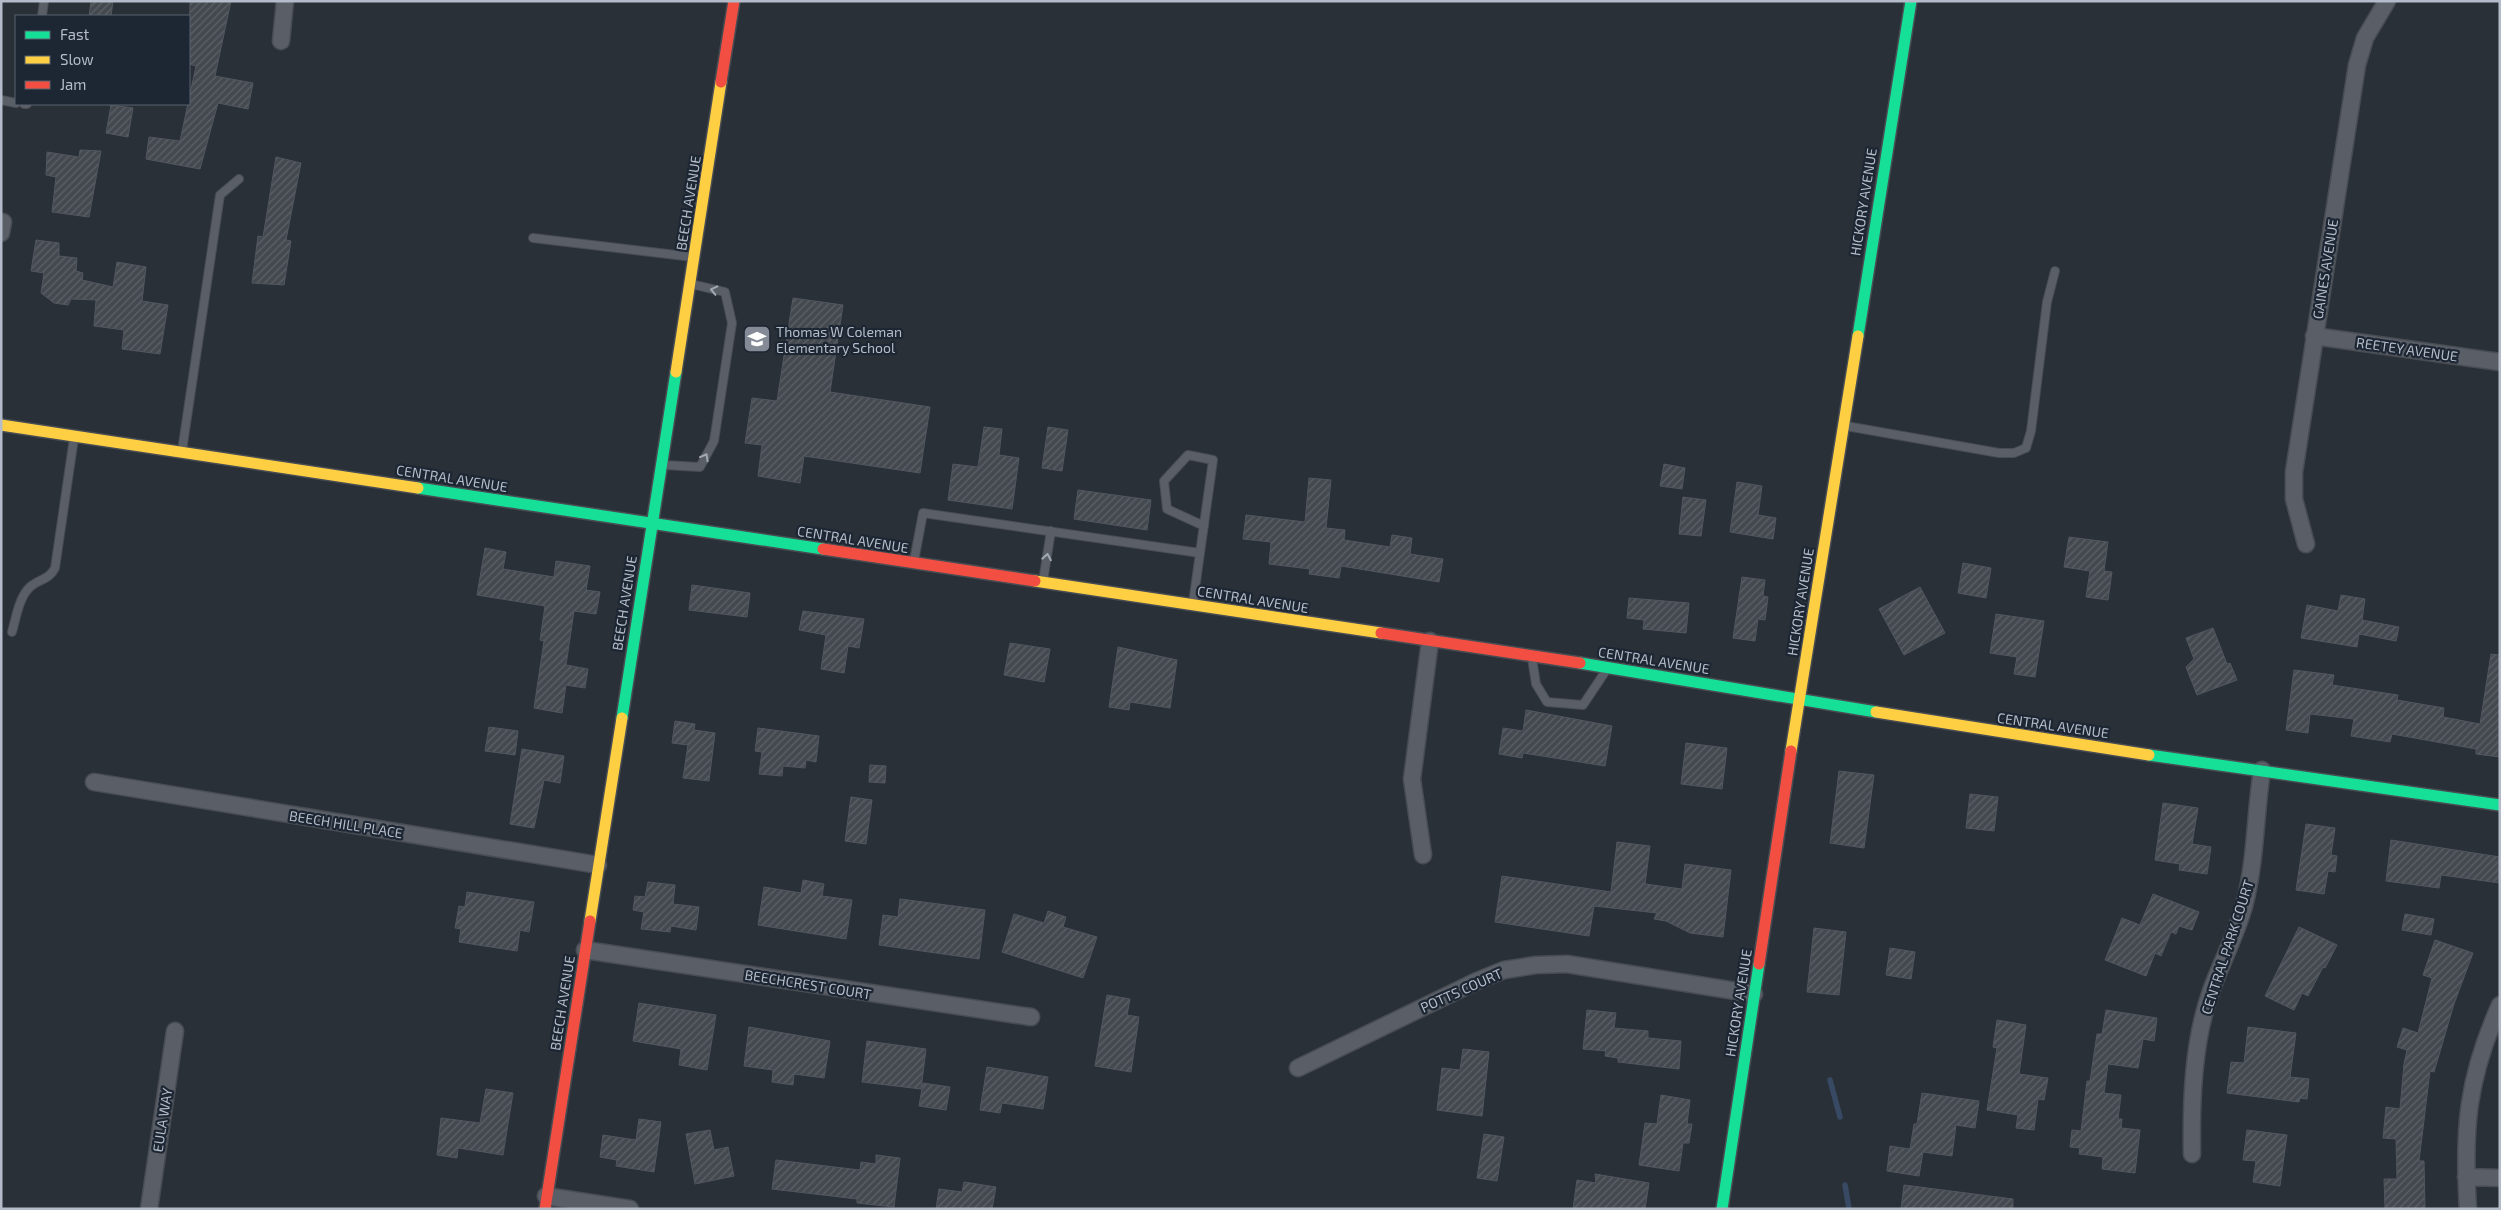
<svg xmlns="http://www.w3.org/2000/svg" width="2501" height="1210" font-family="'Exo 2',sans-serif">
  <defs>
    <pattern id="building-hatch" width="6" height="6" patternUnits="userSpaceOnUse" patternTransform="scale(1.25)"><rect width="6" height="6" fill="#444950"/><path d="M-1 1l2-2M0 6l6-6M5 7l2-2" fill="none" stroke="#5d6168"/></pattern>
  </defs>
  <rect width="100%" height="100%" fill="#2a3038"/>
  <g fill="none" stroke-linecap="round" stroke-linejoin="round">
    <!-- stream -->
    <path stroke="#384963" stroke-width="5.5" d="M 1830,1080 L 1840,1117
      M 1845,1185 L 1849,1209"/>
  </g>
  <!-- building -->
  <path fill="url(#building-hatch)" stroke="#52575f" d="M 91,1 L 113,1 L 111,16 L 89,16 Z
    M 190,1 L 231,1 L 215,76 L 253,83 L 248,109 L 218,103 L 200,169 L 146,159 L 149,137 L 180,141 L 196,66 L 189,64 Z
    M 111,105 L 133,108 L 128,137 L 106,133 Z
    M 80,150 L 101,151 L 89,217 L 52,212 L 56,177 L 46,175 L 47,152 L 79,157 Z
    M 276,157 L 301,163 L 286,240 L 291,241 L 284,285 L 252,283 L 258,236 L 263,237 Z
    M 36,240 L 59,243 L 59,256 L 77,258 L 76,271 L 83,273 L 82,280 L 113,287 L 117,262 L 146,267 L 142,301 L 168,305 L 160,354 L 122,349 L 124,330 L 94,326 L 96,300 L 71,299 L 68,305 L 54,303 L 41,293 L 44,273 L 31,271 Z
    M 793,298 L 843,305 L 830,392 L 930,407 L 920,473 L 804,456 L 800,483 L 758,476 L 762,445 L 745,443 L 752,398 L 777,401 Z
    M 984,427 L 1002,429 L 999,455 L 1019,458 L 1012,509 L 948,500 L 953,464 L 978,467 Z
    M 1048,427 L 1068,430 L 1062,471 L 1042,468 Z
    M 1664,464 L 1685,468 L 1682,489 L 1660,486 Z
    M 1309,478 L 1331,480 L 1326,528 L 1345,530 L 1344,540 L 1390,547 L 1392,535 L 1412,538 L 1410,554 L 1443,559 L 1439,582 L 1341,566 L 1339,578 L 1309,574 L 1310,569 L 1269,564 L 1271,542 L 1243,539 L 1246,515 L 1305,522 Z
    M 1737,482 L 1762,486 L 1758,515 L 1776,518 L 1773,539 L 1730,532 Z
    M 1078,490 L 1151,500 L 1147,530 L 1074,519 Z
    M 1683,497 L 1706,500 L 1701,536 L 1679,534 Z
    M 2069,537 L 2108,542 L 2104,571 L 2112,572 L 2108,600 L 2086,597 L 2090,571 L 2064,567 Z
    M 485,548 L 506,552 L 503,569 L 554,577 L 556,561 L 590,566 L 586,590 L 600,592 L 596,614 L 574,611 L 566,665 L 588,669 L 585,688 L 566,685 L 562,713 L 534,708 L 544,641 L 540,640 L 545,606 L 477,595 Z
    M 1963,563 L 1991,568 L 1986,598 L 1958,593 Z
    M 1742,577 L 1765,580 L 1763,596 L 1768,597 L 1765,620 L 1758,619 L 1755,641 L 1733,638 Z
    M 692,585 L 750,593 L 747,617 L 689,610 Z
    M 1920,587 L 1945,633 L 1904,655 L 1879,609 Z
    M 2341,595 L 2365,599 L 2362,620 L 2399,627 L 2396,641 L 2359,634 L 2357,647 L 2301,638 L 2307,605 L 2338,611 Z
    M 1629,598 L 1689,603 L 1686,633 L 1643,629 L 1644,620 L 1627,618 Z
    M 803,611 L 864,619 L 859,648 L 848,646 L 844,673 L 821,669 L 826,635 L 799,630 Z
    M 1996,614 L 2044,621 L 2035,677 L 2014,674 L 2017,657 L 1990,653 Z
    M 2213,628 L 2227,664 L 2230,663 L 2237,680 L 2197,695 L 2186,667 L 2194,659 L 2186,638 Z
    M 1010,643 L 1050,649 L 1044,682 L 1004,675 Z
    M 1118,647 L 1177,660 L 1170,708 L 1130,702 L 1129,710 L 1109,707 Z
    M 2491,654 L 2500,655 L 2500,757 L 2476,754 L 2476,749 L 2392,734 L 2390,742 L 2351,736 L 2354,719 L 2310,714 L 2308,733 L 2286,730 L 2294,670 L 2334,675 L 2332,685 L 2398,695 L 2397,700 L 2444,708 L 2443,717 L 2480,724 Z
    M 1526,710 L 1612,726 L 1605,766 L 1523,753 L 1522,758 L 1499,754 L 1503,728 L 1523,731 Z
    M 675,721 L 695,724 L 694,730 L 715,733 L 709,781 L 683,778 L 688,745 L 672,743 Z
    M 489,727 L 518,731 L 515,755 L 485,751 Z
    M 758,728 L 819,736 L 816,762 L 806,760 L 805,768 L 783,766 L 782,776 L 759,774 L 762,752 L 755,751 Z
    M 1686,743 L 1727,748 L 1722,789 L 1681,784 Z
    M 522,749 L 564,756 L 560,783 L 544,780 L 534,828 L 510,824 Z
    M 870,765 L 886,766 L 885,783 L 869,782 Z
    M 1839,771 L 1874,775 L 1864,848 L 1830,843 Z
    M 1970,794 L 1998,797 L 1994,831 L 1966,828 Z
    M 851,797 L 872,800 L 866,844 L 845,841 Z
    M 2163,803 L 2198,808 L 2192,844 L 2211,847 L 2207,874 L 2179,870 L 2180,864 L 2155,860 Z
    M 2306,824 L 2335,828 L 2331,855 L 2337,856 L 2335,872 L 2328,871 L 2324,894 L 2296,890 Z
    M 2391,840 L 2500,857 L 2500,883 L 2441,875 L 2439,888 L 2386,881 Z
    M 1617,842 L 1650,846 L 1645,884 L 1682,889 L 1685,864 L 1731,870 L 1723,937 L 1690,933 L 1666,921 L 1654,919 L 1657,913 L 1594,906 L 1589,936 L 1495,922 L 1502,876 L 1611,892 Z
    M 803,880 L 824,884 L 822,896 L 852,900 L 846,939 L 758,925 L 764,887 L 801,893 Z
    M 648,882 L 675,885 L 673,904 L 699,907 L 696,930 L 671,926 L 670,932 L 641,929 L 644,912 L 633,910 L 635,896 L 645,897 Z
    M 467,892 L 534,902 L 529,932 L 520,930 L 517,951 L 459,942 L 461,929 L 455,928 L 459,906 L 465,907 Z
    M 2153,894 L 2199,912 L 2192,930 L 2179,926 L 2176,934 L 2171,932 L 2161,956 L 2155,953 L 2146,976 L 2105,960 L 2122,918 L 2140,925 Z
    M 900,899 L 985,910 L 979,959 L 879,945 L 883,915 L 898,917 Z
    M 1048,911 L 1066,917 L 1063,927 L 1097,937 L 1083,978 L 1002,952 L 1014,914 L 1044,923 Z
    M 2405,914 L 2434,919 L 2431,935 L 2402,930 Z
    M 2299,927 L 2337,945 L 2325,968 L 2323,967 L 2308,996 L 2302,993 L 2294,1010 L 2265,996 Z
    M 1814,928 L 1846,932 L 1839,995 L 1807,992 Z
    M 2435,940 L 2473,953 L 2454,1004 L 2434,1072 L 2430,1071 L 2419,1161 L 2424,1161 L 2425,1209 L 2385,1208 L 2384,1179 L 2397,1179 L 2396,1139 L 2383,1138 L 2386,1107 L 2400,1109 L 2404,1064 L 2407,1050 L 2397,1047 L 2403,1028 L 2418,1033 L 2432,978 L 2423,975 Z
    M 1890,948 L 1915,952 L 1911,979 L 1886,975 Z
    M 1107,995 L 1130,999 L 1127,1015 L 1139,1017 L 1131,1072 L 1095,1066 Z
    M 639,1003 L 716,1015 L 707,1070 L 679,1065 L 681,1049 L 633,1041 Z
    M 1587,1010 L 1616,1013 L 1614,1028 L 1648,1031 L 1648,1038 L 1681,1041 L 1679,1069 L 1618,1062 L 1618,1058 L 1605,1056 L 1606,1051 L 1583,1049 Z
    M 2106,1010 L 2157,1018 L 2154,1041 L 2143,1039 L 2138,1068 L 2108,1064 L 2104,1093 L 2121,1095 L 2118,1119 L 2122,1119 L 2121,1128 L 2140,1130 L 2135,1173 L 2102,1169 L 2103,1157 L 2079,1154 L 2080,1148 L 2070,1147 L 2072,1130 L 2081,1131 L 2087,1081 L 2090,1081 L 2097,1034 L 2102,1034 Z
    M 1997,1020 L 2026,1025 L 2019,1074 L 2048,1078 L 2044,1100 L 2038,1099 L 2034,1130 L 2016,1128 L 2018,1115 L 1987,1110 L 1997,1048 L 1993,1047 Z
    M 749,1027 L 830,1041 L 824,1078 L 794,1074 L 793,1085 L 772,1082 L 773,1070 L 744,1066 Z
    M 2248,1027 L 2296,1033 L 2290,1077 L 2309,1079 L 2307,1099 L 2300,1098 L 2299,1102 L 2227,1093 L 2231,1062 L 2244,1063 Z
    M 867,1041 L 926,1049 L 921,1089 L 862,1082 Z
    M 1463,1049 L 1489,1052 L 1482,1116 L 1437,1110 L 1442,1068 L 1460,1070 Z
    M 987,1067 L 1048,1077 L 1043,1109 L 1002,1103 L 1000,1113 L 980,1110 Z
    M 923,1083 L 950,1087 L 946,1110 L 919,1106 Z
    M 486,1089 L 513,1093 L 503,1155 L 458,1148 L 457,1158 L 437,1155 L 441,1118 L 480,1123 Z
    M 1922,1093 L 1979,1101 L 1975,1128 L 1956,1125 L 1952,1156 L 1923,1152 L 1919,1176 L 1887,1171 L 1890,1146 L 1910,1149 L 1914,1124 L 1917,1124 Z
    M 1661,1095 L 1690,1100 L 1687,1124 L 1692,1124 L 1689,1143 L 1683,1143 L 1679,1171 L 1639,1165 L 1645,1123 L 1657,1124 Z
    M 639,1119 L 661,1122 L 654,1172 L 616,1166 L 617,1160 L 600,1157 L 603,1135 L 636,1140 Z
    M 710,1130 L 714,1150 L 728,1147 L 734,1176 L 695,1184 L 686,1134 Z
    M 2247,1130 L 2287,1135 L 2280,1186 L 2253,1182 L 2256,1161 L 2243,1160 Z
    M 1484,1134 L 1504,1137 L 1497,1181 L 1477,1178 Z
    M 876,1155 L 900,1158 L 894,1207 L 857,1203 L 857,1199 L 772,1189 L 776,1160 L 860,1170 L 861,1162 L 876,1164 Z
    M 1595,1174 L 1649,1183 L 1645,1209 L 1573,1209 L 1577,1180 L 1596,1183 Z
    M 964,1182 L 996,1187 L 992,1209 L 936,1209 L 939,1189 L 962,1192 Z
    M 1904,1185 L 2013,1199 L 2013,1209 L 1901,1209 Z"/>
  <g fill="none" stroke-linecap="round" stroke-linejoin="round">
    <!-- lane casing -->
    <g stroke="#484c53" stroke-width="10">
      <path id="lane" d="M 42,16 L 44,1
        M 1,100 L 16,103
        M 24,104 L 27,104
        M 533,238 L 693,257
        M 1846,426 L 1999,453 L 2014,453 L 2026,448 L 2031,431 L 2047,302 L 2055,271
        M 182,451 L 220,195 L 239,179
        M 664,465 L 700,467 L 714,441 L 732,323 L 725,292 L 691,284
        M 914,561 L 923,513 L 1200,553
        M 1043,581 L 1051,531
        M 1193,603 L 1213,460 L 1188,455 L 1164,481 L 1167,509 L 1204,526
        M 12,632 C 16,618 19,597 30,587 C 39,579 49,580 55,568 L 74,438
        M 1532,658 L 1536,684 L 1547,702 L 1583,705 L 1607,669"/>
    </g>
    <!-- street casing -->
    <g stroke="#484c53" stroke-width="19">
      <path id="street" d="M 281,41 L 285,1
        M 1,233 L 3,222
        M 2314,336 L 2500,362
        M 2306,544 L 2294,499 L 2294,472 L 2357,65 L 2365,38 L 2387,1
        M 94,782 L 598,865
        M 1423,855 L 1412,779 L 1430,641
        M 585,950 L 1031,1017
        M 1298,1068 L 1477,981 L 1504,970 L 1536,965 L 1567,964 L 1754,994
        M 2192,1154 C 2191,1101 2193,1041 2211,991 C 2221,963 2236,935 2244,906 C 2256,861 2255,815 2262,770
        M 2466,1177 L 2500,1178
        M 546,1196 L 630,1209
        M 149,1209 L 175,1031
        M 2468,1209 C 2463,1129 2467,1079 2500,1005"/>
    </g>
    <!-- fast casing -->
    <g stroke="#484c53" stroke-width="14">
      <path id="fast" d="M 1858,336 L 1911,1
        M 418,488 L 823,549
        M 1580,663 L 1876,712
        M 622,718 L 676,372
        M 2149,755 L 2500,805
        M 1722,1209 L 1759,964"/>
    </g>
    <!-- slow casing -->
    <g stroke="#484c53" stroke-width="14">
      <path id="slow" d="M 676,372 L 721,82
        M 1,425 L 418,488
        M 1035,581 L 1381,633
        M 1876,712 L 2149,755
        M 1791,751 L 1858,336
        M 590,921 L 622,718"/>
    </g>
    <!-- jam casing -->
    <g stroke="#484c53" stroke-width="14">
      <path id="jam" d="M 721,82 L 734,1
        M 823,549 L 1035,581
        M 1381,633 L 1580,663
        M 1759,964 L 1791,751
        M 545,1209 L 590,921"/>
    </g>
    <!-- lane -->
    <use href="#lane" stroke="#5a5e66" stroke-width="8"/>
    <!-- street -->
    <use href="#street" stroke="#5a5e66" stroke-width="16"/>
    <!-- fast -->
    <use href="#fast" stroke="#16e098" stroke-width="11"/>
    <!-- slow -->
    <use href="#slow" stroke="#ffcf43" stroke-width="11"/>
    <!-- jam -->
    <use href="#jam" stroke="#f24e42" stroke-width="11"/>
  </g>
  <!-- one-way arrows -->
  <defs><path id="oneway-chevron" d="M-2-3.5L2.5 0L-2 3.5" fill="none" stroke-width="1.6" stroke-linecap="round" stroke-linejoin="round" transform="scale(1.25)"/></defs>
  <g stroke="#a2a9b5">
    <use href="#oneway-chevron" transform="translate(714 290) rotate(-167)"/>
    <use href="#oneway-chevron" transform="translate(705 457) rotate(-61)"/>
    <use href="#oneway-chevron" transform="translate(1047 557) rotate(-80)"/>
  </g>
  <!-- icons -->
  <defs>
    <g id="school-square" transform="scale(1.4375)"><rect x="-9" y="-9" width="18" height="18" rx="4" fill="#848b96" stroke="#1d2633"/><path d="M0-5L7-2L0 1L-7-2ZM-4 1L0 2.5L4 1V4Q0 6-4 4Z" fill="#fff"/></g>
  </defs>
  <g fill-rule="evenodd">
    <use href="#school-square" x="757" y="339"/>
  </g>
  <g text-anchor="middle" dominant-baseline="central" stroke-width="4.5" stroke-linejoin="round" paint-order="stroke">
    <!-- street labels -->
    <g font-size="14" fill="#b4bcc9" stroke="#1d2633">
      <text transform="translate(1863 202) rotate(-81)">HICKORY AVENUE</text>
      <text transform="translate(688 203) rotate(-81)">BEECH AVENUE</text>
      <text transform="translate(2325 269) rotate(-81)">GAINES AVENUE</text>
      <text transform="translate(2407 349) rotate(8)">REETEY AVENUE</text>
      <text transform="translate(452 478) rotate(9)">CENTRAL AVENUE</text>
      <text transform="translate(853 539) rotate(9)">CENTRAL AVENUE</text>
      <text transform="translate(1253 599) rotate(9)">CENTRAL AVENUE</text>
      <text transform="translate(1800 602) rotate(-81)">HICKORY AVENUE</text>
      <text transform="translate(624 603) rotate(-81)">BEECH AVENUE</text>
      <text transform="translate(1654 660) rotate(9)">CENTRAL AVENUE</text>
      <text transform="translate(2053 725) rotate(8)">CENTRAL AVENUE</text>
      <text transform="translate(346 824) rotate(9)">BEECH HILL PLACE</text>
      <text transform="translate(2227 947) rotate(-72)">CENTRAL PARK COURT</text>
      <text transform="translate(808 984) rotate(9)">BEECHCREST COURT</text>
      <text transform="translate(1461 990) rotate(-24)">POTTS COURT</text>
      <text transform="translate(562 1003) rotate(-81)">BEECH AVENUE</text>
      <text transform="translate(1738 1003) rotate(-81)">HICKORY AVENUE</text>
      <text transform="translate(162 1120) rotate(-81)">EULA WAY</text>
    </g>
    <!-- poi labels -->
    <g font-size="14" fill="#b4bcc9" stroke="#1d2633" text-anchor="start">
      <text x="776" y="331">Thomas W Coleman<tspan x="776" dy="16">Elementary School</tspan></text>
    </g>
  </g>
  <!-- border -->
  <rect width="2501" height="1210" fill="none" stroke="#b4bcc9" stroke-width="5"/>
  <!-- legend -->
  <rect x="15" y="15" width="175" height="90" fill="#1d2633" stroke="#59626f"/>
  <rect x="25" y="31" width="25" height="8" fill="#16e098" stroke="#59626f"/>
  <text x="60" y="40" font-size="15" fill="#b4bcc9">Fast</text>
  <rect x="25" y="56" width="25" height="8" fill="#ffcf43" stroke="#59626f"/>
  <text x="60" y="65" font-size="15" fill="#b4bcc9">Slow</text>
  <rect x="25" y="81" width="25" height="8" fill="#f24e42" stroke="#59626f"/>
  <text x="60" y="90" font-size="15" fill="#b4bcc9">Jam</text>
</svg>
